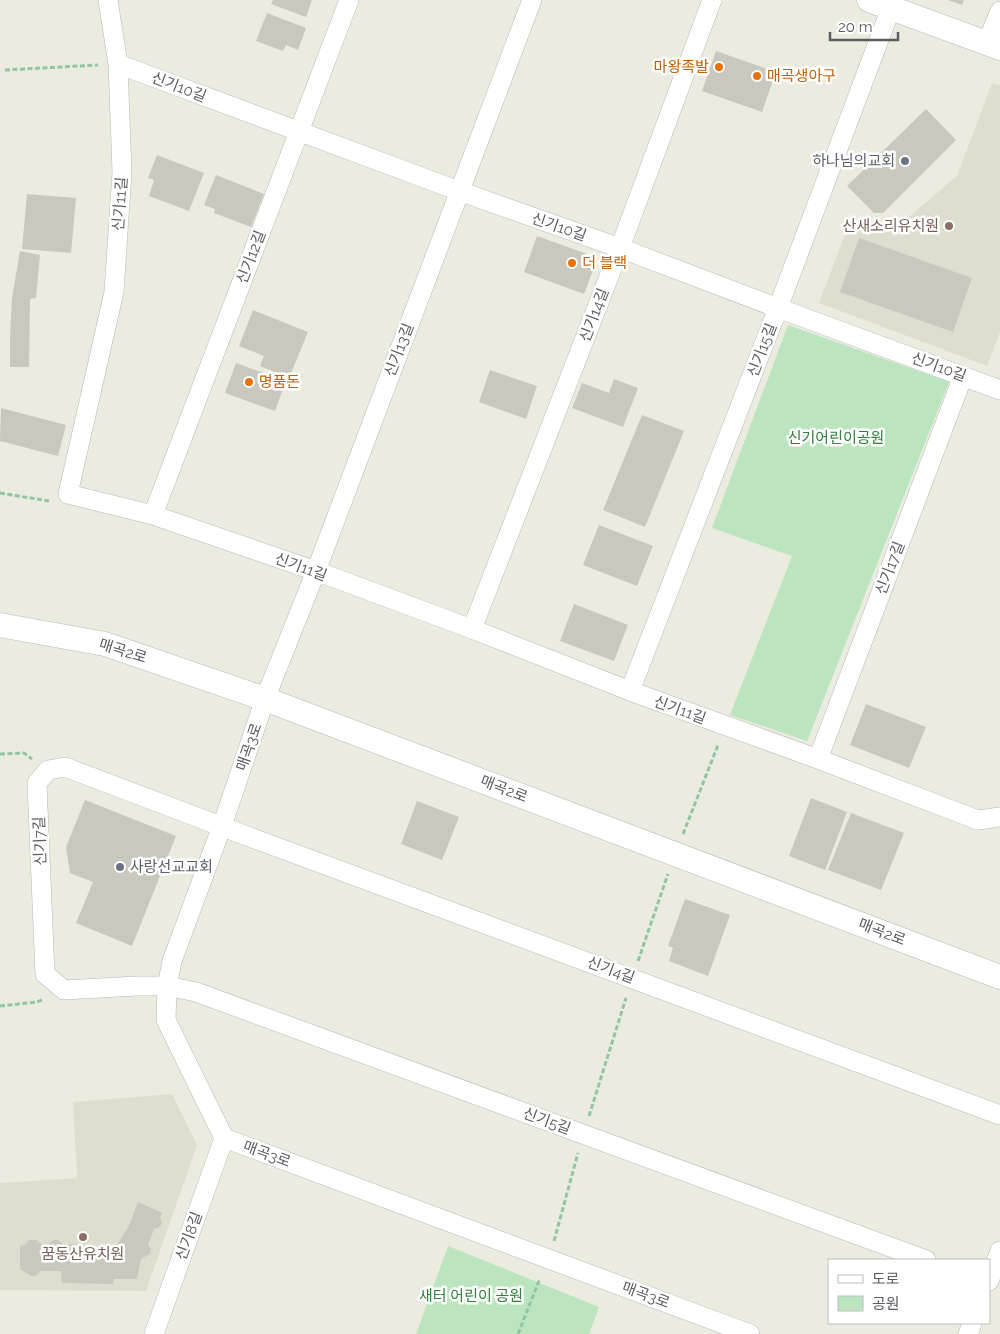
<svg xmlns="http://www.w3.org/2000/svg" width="1000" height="1334" font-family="Raleway,'Noto Sans KR',sans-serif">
  <rect width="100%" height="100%" fill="#ecebe0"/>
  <!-- education -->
  <path fill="#deddd0" d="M 992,83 L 1000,86 L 1000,332 L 987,366 L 819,303 L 849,224 L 896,228 L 957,176 Z
    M 172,1094 L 197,1145 L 146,1291 L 0,1290 L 0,1183 L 77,1178 L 73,1102 Z"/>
  <!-- green -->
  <path fill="#bae5bf" d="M 788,325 L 949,382 L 807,741 L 730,715 L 792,556 L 712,528 Z
    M 448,1246 L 599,1307 L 589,1334 L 416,1334 Z"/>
  <!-- building -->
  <path fill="#c9c8bf" d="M 273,0 L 312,0 L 306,17 L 271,4 Z
    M 948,0 L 964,0 L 962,5 Z
    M 267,13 L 306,28 L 298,50 L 286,45 L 283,51 L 256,41 Z
    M 716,51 L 776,72 L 762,112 L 702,91 Z
    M 926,109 L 956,140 L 883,213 L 874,213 L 847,186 Z
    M 157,155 L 204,173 L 189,211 L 149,196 L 154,180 L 148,178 Z
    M 216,175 L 264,194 L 251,227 L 214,213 L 215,209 L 204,205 Z
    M 27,194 L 76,198 L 71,253 L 22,249 Z
    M 537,236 L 587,254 L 594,268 L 584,294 L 524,272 Z
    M 859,238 L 972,278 L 953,332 L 840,292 Z
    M 20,251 L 40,255 L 36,298 L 30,299 L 29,367 L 10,367 L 10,337 L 12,298 Z
    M 253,310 L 308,332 L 289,378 L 260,366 L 264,356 L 239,346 Z
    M 236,363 L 286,381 L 275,411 L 225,393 Z
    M 490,370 L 537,386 L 526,419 L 479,402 Z
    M 614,379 L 638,388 L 623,427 L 572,408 L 582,383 L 609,393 Z
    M 1,408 L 66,425 L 58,456 L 0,441 Z
    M 642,415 L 684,431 L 645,527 L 603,510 Z
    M 599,525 L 653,546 L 637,586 L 583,565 Z
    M 574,604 L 628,625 L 614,661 L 560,641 Z
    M 866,704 L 926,727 L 909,768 L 850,745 Z
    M 811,798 L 847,812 L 825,870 L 789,856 Z
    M 85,800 L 176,836 L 132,946 L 76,923 L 93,882 L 70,873 L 66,847 Z
    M 417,801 L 459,817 L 442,860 L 401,844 Z
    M 851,813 L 904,833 L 881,890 L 828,870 Z
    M 685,899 L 730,915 L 708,976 L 669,961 L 673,948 L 668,946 Z
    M 138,1202 L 162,1213 L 160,1217 L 162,1224 L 158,1228 L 154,1229 L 148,1245 L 151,1249 L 150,1254 L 141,1259 L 137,1279 L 114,1279 L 113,1284 L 62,1283 L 61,1271 L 41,1271 L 36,1276 L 31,1276 L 20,1269 L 20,1246 L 25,1245 L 29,1240 L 37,1240 L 42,1245 L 48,1244 L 53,1240 L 58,1240 L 63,1244 L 79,1244 L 79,1257 L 100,1254 L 118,1243 L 129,1226 Z"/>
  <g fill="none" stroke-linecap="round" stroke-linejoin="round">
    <!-- minor casing -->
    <g stroke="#b6b7bd" stroke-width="20">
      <path id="minor" d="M 108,0 L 118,64 L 122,172 L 114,292 L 68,494 L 153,515 L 316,571 L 472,629 L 630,691 L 818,759 L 978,820 L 1000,817
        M 532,0 L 316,571 L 265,699 L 222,826 L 172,961 L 167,986 L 166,1020 L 224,1138 L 750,1334
        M 987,43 L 1000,11
        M 118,64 L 459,191 L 620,248 L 778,308 L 1000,390
        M 153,515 L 349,0
        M 472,629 L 620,248 L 712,0
        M 630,691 L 778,308 L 891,8
        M 818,759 L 963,376
        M 926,1260 L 196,992 L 167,986 L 137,986 L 64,990 L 45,974 L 37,783 L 48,770 L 65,767 L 247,836 L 1000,1115
        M 989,1281 L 1000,1251
        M 154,1334 L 224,1138
        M 968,1334 L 972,1323"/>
    </g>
    <!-- tertiary casing -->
    <g stroke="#b6b7bd" stroke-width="25">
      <path id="tertiary" d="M 869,0 L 1000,48
        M 0,625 L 105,644 L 265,699 L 1000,977"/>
    </g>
    <!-- path -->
    <path stroke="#92c4a6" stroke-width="3" stroke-dasharray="5 2.5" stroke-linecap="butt" d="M 5,70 L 98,65
      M 0,493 L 49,501
      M 0,754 L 24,753 L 32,759
      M 683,834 L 718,745
      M 638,961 L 668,874
      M 0,1006 L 37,1002 L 44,999
      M 589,1116 L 626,998
      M 554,1241 L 578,1153
      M 518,1334 L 540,1278"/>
    <!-- minor -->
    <use href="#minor" stroke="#fff" stroke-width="19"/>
    <!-- tertiary -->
    <use href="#tertiary" stroke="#fff" stroke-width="24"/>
  </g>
  <!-- markers -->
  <g fill="#e8710a" stroke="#fff" stroke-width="2">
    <circle cx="719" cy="67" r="5"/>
    <circle cx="757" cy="76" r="5"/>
    <circle cx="572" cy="263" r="5"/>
    <circle cx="249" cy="382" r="5"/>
  </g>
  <g fill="#6b7280" stroke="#fff" stroke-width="2">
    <circle cx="905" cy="161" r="5"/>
    <circle cx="120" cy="867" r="5"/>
  </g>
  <g fill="#8d6e63" stroke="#fff" stroke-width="2">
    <circle cx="949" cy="226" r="5"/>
    <circle cx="83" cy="1237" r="5"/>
  </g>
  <g text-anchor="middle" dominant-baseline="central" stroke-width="5" stroke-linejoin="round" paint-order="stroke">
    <!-- food labels -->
    <g font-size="15" fill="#c56008" stroke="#fff" text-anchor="start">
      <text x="709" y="67" text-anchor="end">마왕족발</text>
      <text x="767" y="76">매곡생아구</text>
      <text x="582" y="263">더 블랙</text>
      <text x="259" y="382">명품돈</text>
    </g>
    <!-- street labels -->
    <g font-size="15" fill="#595c61" stroke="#fff">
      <text transform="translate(179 87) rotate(21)">신기10길</text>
      <text transform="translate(120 204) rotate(-86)">신기11길</text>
      <text transform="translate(559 227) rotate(19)">신기10길</text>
      <text transform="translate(251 257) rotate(-69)">신기12길</text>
      <text transform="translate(594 315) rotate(-69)">신기14길</text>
      <text transform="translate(399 350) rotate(-69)">신기13길</text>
      <text transform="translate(762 350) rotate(-69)">신기15길</text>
      <text transform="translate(939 367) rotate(20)">신기10길</text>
      <text transform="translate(301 567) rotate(20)">신기11길</text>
      <text transform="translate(890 568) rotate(-69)">신기17길</text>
      <text transform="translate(123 651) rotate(17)">매곡2로</text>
      <text transform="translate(680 710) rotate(20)">신기11길</text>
      <text transform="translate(249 747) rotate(-71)">매곡3로</text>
      <text transform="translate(504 789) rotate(21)">매곡2로</text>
      <text transform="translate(40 841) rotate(-92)">신기7길</text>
      <text transform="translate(882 932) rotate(21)">매곡2로</text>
      <text transform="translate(611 970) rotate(20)">신기4길</text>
      <text transform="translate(547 1121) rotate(20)">신기5길</text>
      <text transform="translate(267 1154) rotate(20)">매곡3로</text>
      <text transform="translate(189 1236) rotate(-70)">신기8길</text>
      <text transform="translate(646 1295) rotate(20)">매곡3로</text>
    </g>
    <!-- worship labels -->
    <g font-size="15" fill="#5b616d" stroke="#fff" text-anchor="end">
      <text x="895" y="161">하나님의교회</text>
      <text x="130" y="867" text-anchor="start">사랑선교교회</text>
    </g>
    <!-- education labels -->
    <g font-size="15" fill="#785e54" stroke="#fff" text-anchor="end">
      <text x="939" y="226">산새소리유치원</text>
      <text x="83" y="1254" text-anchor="middle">꿈동산유치원</text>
    </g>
    <!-- park labels -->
    <g font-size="15" fill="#30813d" stroke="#fff">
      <text x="836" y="438">신기어린이공원</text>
      <text x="471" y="1296">새터 어린이 공원</text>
    </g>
  </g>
  <!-- legend -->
  <rect x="828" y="1259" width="162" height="65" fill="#ffffff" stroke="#bdbec0"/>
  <rect x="838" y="1275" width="25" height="8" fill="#ffffff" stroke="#bdbec0"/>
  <text x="872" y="1284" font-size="15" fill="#595c61">도로</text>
  <rect x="838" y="1296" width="25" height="15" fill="#bae5bf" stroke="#bdbec0"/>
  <text x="872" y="1309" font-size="15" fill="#595c61">공원</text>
  <!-- scale -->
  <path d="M830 32v8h68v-8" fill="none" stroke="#595c61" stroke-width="2.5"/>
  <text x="838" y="32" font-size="15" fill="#595c61" stroke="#ffffff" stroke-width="4" paint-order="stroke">20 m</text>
</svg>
